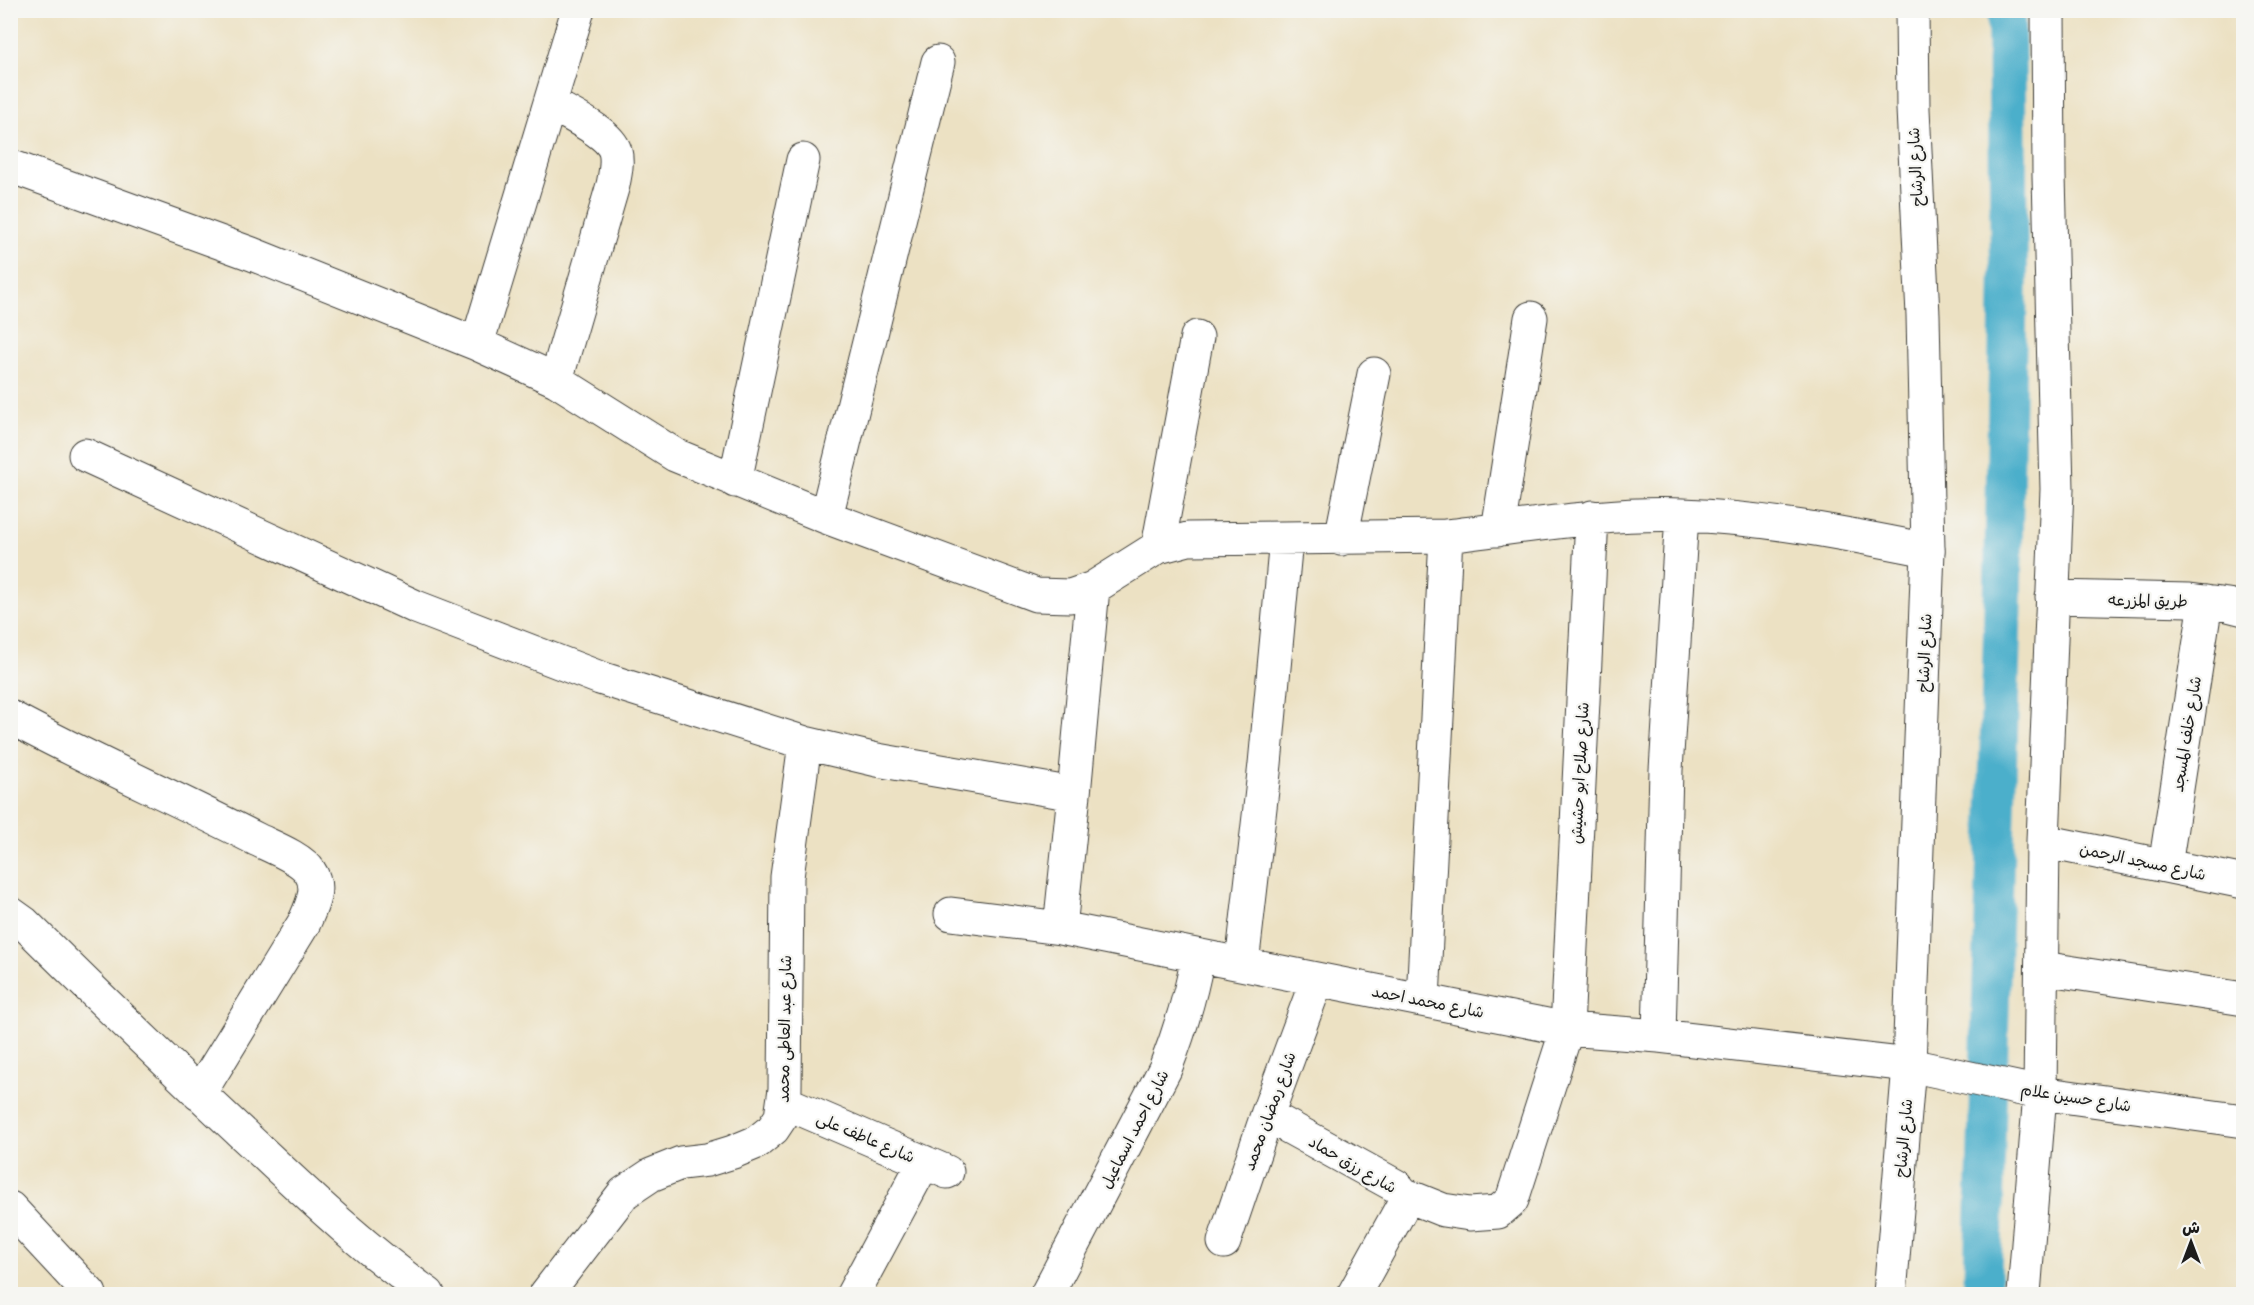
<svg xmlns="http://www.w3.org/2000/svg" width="2254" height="1305" font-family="'Patrick Hand','Playpen Sans Arabic',sans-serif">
  <rect width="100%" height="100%" fill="#f6f6f2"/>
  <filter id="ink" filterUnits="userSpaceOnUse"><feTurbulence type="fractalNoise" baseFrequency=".0167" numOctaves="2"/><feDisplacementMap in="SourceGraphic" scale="12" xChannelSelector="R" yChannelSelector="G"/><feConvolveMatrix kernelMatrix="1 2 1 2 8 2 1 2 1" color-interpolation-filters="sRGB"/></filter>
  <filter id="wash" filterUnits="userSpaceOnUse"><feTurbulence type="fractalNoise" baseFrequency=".008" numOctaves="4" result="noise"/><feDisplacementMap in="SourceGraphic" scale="24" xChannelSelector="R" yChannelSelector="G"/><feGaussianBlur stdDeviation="1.35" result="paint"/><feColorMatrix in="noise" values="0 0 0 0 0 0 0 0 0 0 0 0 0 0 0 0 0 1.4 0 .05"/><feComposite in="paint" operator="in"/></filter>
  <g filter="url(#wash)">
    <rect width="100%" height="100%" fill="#ece1c3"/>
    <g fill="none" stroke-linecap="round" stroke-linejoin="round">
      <!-- canal -->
      <path stroke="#4cafcb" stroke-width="38" d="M 1982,1294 L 2002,632 L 2009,270 L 2006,10"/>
    </g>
  </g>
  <g filter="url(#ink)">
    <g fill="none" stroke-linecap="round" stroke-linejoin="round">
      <!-- minor casing -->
      <g stroke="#3b3a35" stroke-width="35">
        <path id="minor" d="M 550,103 C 568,114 609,132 615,151 C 618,162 615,175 613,185 L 556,380
          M 10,166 L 252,254 L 477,344 L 556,380 L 675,455 L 826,517 L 1036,595 L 1070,596 L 1093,588 L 1158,547 L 1188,539 L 1446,536 L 1423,1000
          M 477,344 L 578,10
          M 85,455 L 416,607 L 600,678 L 805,743 L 877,760 L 1074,794
          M 735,481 L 803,160
          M 826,517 L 938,62
          M 1498,530 L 1531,318
          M 1446,536 C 1525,527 1604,512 1683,515 C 1766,518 1848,534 1928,550
          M 1341,539 L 1374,374
          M 1158,547 L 1197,337
          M 2052,597 L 2190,600 L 2228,605 L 2244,609
          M 10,717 C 91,761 175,797 256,839 C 270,846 302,858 310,872 C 321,888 311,907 304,923 L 199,1094
          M 2043,841 L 2244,882
          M 2165,866 L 2206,602
          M 10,913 L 24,923 C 103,1001 182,1078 263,1153 C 316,1203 369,1252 428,1294
          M 951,914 L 1060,928 L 1567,1029 L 1659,1036 L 1909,1065 L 2040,1093 L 2244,1121
          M 1060,928 L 1074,794 L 1093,588
          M 1242,964 L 1265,764 L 1286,539
          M 2042,968 L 2244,999
          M 1659,1036 L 1666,770 L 1682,515
          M 784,1102 L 947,1172
          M 1267,1115 L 1396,1186 C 1403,1192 1405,1199 1402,1207 L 1354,1294
          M 1403,1194 L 1443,1210 L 1470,1214 L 1498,1212 L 1512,1200 L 1567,1029 L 1592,517
          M 10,1208 L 90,1294
          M 1224,1242 L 1267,1115 L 1317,980
          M 546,1294 L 624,1193 L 651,1175 L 681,1163 L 707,1160 L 733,1152 L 757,1142 L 773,1129 L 781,1117 L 785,1089 L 787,877 L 805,743
          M 853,1294 L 924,1162
          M 1047,1294 L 1165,1069 C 1180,1031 1191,995 1198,956
          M 2024,1294 L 2040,1093 L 2043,841 L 2057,489 L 2049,176 L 2048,10"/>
      </g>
      <!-- tertiary casing -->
      <g stroke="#3b3a35" stroke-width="35">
        <path id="tertiary" d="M 1890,1294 L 1909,1065 L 1928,550 L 1923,315 L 1913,109 L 1912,10"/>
      </g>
      <!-- minor -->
      <use href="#minor" stroke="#fff" stroke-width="33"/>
      <!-- tertiary -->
      <use href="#tertiary" stroke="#fff" stroke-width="33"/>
    </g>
  </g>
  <g text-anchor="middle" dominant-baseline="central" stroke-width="4.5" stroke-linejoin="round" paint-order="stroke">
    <!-- street labels -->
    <g font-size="16" fill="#1c1c1c" stroke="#f6f6f2">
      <text transform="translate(1915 167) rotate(-93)">شارع الرشاح</text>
      <text transform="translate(2148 600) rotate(1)">طريق المزرعه</text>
      <text transform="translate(1924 653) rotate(-88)">شارع الرشاح</text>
      <text transform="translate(2186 734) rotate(-81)">شارع خلف المسجد</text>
      <text transform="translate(1579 773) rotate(-87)">شارع صلاح ابو حشيش</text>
      <text transform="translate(2143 861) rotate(12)">شارع مسجد الرحمن</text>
      <text transform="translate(1428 1001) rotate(11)">شارع محمد احمد</text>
      <text transform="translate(784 1029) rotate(-89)">شارع عبد العاطى محمد</text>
      <text transform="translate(2076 1097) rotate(9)">شارع حسين علام</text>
      <text transform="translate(1269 1111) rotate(-70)">شارع رمضان محمد</text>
      <text transform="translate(1134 1129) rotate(-63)">شارع احمد اسماعيل</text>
      <text transform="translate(866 1137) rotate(23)">شارع عاطف على</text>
      <text transform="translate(1903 1138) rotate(-85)">شارع الرشاح</text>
      <text transform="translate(1353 1164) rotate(30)">شارع رزق حماد</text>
    </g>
  </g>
  <!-- margin -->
  <rect width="2254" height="1305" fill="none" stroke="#f6f6f2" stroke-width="36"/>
  <!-- north arrow -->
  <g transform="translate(2191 1242)" stroke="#f6f6f2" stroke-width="4.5" paint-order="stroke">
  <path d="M0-4.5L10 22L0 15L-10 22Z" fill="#1c1c1c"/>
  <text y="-9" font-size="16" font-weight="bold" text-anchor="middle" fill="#1c1c1c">ش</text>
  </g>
</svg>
